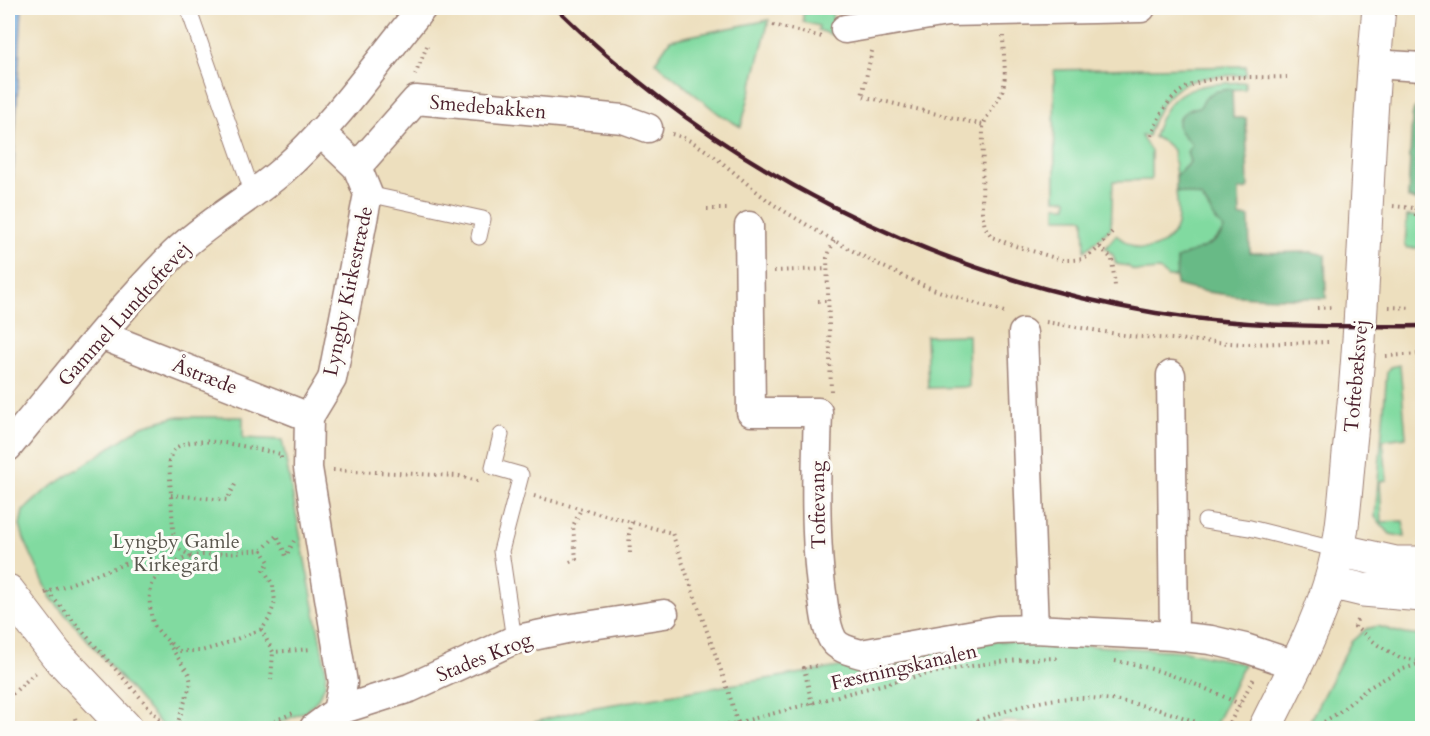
<svg xmlns="http://www.w3.org/2000/svg" width="1430" height="736" font-family="Cardo,serif">
  <rect width="100%" height="100%" fill="#fdfcf7"/>
  <filter id="ink" filterUnits="userSpaceOnUse"><feTurbulence type="fractalNoise" baseFrequency=".0167" numOctaves="2"/><feDisplacementMap in="SourceGraphic" scale="12" xChannelSelector="R" yChannelSelector="G"/><feConvolveMatrix kernelMatrix="1 2 1 2 8 2 1 2 1" color-interpolation-filters="sRGB"/></filter>
  <filter id="wash" filterUnits="userSpaceOnUse"><feTurbulence type="fractalNoise" baseFrequency=".008" numOctaves="4" result="noise"/><feDisplacementMap in="SourceGraphic" scale="24" xChannelSelector="R" yChannelSelector="G"/><feGaussianBlur stdDeviation="1.35" result="paint"/><feColorMatrix in="noise" values="0 0 0 0 0 0 0 0 0 0 0 0 0 0 0 0 0 1.4 0 .05"/><feComposite in="paint" operator="in"/></filter>
  <g filter="url(#wash)">
    <rect width="100%" height="100%" fill="#eddfbe"/>
    <!-- green -->
    <path fill="#81daa0" stroke="#667c66" stroke-width="1.5" d="M 831,8 L 836,36 L 818,30 L 819,26 L 803,22 L 803,13 Z
      M 769,20 L 741,127 L 719,114 L 655,62 L 670,40 Z
      M 1246,66 L 1246,75 C 1192,76 1165,80 1148,136 L 1141,136 L 1151,151 L 1151,180 L 1113,181 L 1111,228 L 1085,251 L 1084,218 L 1056,218 L 1056,206 L 1067,206 L 1067,199 L 1055,199 L 1054,70 Z
      M 1245,82 L 1245,89 C 1225,90 1209,87 1200,108 L 1191,108 L 1179,128 L 1192,144 L 1190,162 L 1176,176 L 1173,150 L 1164,142 L 1154,137 C 1168,83 1199,85 1245,82 Z
      M 1176,191 L 1201,197 C 1210,208 1213,221 1224,228 C 1220,240 1199,252 1186,254 L 1177,277 L 1168,277 L 1159,270 C 1148,270 1136,275 1128,266 L 1116,264 L 1113,255 L 1105,248 L 1116,235 C 1123,240 1132,248 1141,249 C 1156,250 1174,240 1177,224 C 1179,214 1177,202 1176,191 Z
      M 1407,216 L 1422,217 L 1422,248 L 1407,248 L 1405,246 Z
      M 968,335 L 969,387 L 928,388 L 926,336 Z
      M 1400,365 L 1406,437 L 1383,440 L 1387,480 L 1380,481 L 1382,522 L 1403,521 L 1405,537 L 1390,534 L 1375,517 L 1387,371 L 1390,367 Z
      M 175,417 L 243,417 L 243,438 L 282,440 L 326,670 L 325,685 L 317,700 L 306,711 L 268,728 L 164,728 L 51,598 L 24,539 L 20,525 L 23,511 L 45,491 L 142,426 Z
      M 1378,626 L 1404,634 L 1422,636 L 1422,728 L 1306,728 L 1351,642 L 1366,629 Z
      M 997,641 L 1185,651 L 1244,664 L 1214,728 L 1103,728 L 1088,725 L 1004,721 L 981,728 L 536,728 L 535,722 L 584,709 Z"/>
    <!-- forest -->
    <path fill="#68ba86" stroke="#596c58" stroke-width="1.5" d="M 1232,89 L 1233,118 L 1246,118 L 1248,189 L 1239,190 L 1240,217 L 1249,217 L 1250,253 L 1312,252 L 1325,255 L 1326,298 C 1276,298 1224,299 1176,285 L 1177,259 C 1192,251 1218,246 1224,229 C 1213,220 1210,208 1201,197 L 1176,191 L 1176,176 L 1190,162 L 1187,152 L 1192,144 C 1188,140 1181,134 1179,129 C 1174,115 1190,108 1200,107 C 1208,91 1215,91 1232,89 Z
      M 1422,102 L 1422,202 L 1408,198 L 1412,117 L 1414,109 Z"/>
    <!-- water -->
    <path fill="#72b1e5" stroke="#5e6888" stroke-width="1.5" d="M 8,8 L 22,8 L 13,175 L 8,206 Z"/>
  </g>
  <g filter="url(#ink)">
    <g fill="none" stroke-linecap="round" stroke-linejoin="round">
      <!-- lane casing -->
      <g stroke="#9c7f74" stroke-width="17">
        <path id="lane" d="M 188,8 L 253,194
          M 368,194 L 483,219 L 479,237
          M 501,435 L 493,467 L 521,475 L 501,551 L 514,640
          M 1205,521 L 1250,528 L 1338,550"/>
      </g>
      <!-- street casing -->
      <g stroke="#9c7f74" stroke-width="31">
        <path id="street" d="M 845,29 L 947,12 L 1141,8
          M 1373,64 L 1422,67
          M 320,132 L 357,167 L 368,194 L 332,379 L 309,417 L 308,468 L 343,683 L 337,711
          M 357,167 L 416,100 L 623,119 L 648,128
          M 749,226 L 751,412 L 818,412 C 816,471 814,542 823,600 C 825,613 826,628 833,640 C 839,649 851,651 861,654 L 997,630 L 1034,629 L 1174,636 L 1211,640 L 1245,648 L 1296,665
          M 1023,333 L 1034,629
          M 101,335 L 309,417
          M 1171,375 L 1174,636
          M 8,447 C 62,382 114,314 174,254 C 207,222 249,200 283,170 C 335,124 378,61 422,8
          M 314,728 L 337,711 L 410,688 L 514,640 L 566,629 L 664,614"/>
      </g>
      <!-- secondary casing -->
      <g stroke="#9c7f74" stroke-width="35">
        <path id="secondary" d="M 1338,550 L 1396,563 L 1422,563
          M 1330,582 L 1363,590 L 1422,595
          M 8,591 L 56,654 L 126,728
          M 1265,728 C 1288,681 1314,634 1330,583 C 1344,539 1345,490 1350,444 C 1366,299 1365,153 1379,8"/>
      </g>
      <!-- path -->
      <path stroke="#9c7f74" stroke-width="4" stroke-dasharray="1.5 4.5" stroke-linecap="butt" d="M 773,25 L 822,37
        M 1003,36 C 1003,51 1007,75 1003,89 C 998,104 986,113 983,128 L 982,212 L 985,227 L 992,237 L 1012,245 L 1062,260 L 1073,260 L 1084,259 L 1095,251 L 1112,232
        M 872,51 L 862,96 L 983,125
        M 415,75 L 427,46
        M 672,134 C 707,142 745,186 776,206 C 821,234 868,261 916,282 C 945,295 977,303 1007,313
        M 1152,136 C 1173,65 1227,79 1287,77
        M 1393,206 L 1422,209
        M 1416,208 L 1416,215 L 1422,224
        M 707,209 L 730,209
        M 1100,247 L 1112,259 L 1115,286
        M 774,271 L 827,269
        M 818,301 L 828,301
        M 1389,307 L 1412,308
        M 1317,308 L 1334,307
        M 1046,322 L 1129,336 L 1244,344 L 1331,342
        M 1386,356 L 1422,354
        M 831,391 L 827,258 L 834,240
        M 333,470 L 459,476 L 481,482
        M 171,495 L 227,500 L 237,481
        M 534,496 L 672,533 L 728,690 L 739,728
        M 174,546 L 169,461 C 170,457 172,452 175,449 C 193,431 257,450 281,454 L 281,458
        M 630,553 L 629,534 L 632,522
        M 190,557 C 165,565 147,577 150,605 C 151,613 151,621 156,628 C 162,636 171,644 179,651 L 201,651 L 219,646 L 262,629 L 269,619 L 275,602 L 273,585 L 264,570 L 269,562 L 262,550
        M 570,562 L 576,559 L 573,526 L 581,509
        M 48,592 L 167,728
        M 45,593 L 174,546 L 191,556 L 262,550 L 277,535 L 286,556 L 294,541
        M 1357,620 L 1355,627 L 1378,645 L 1400,658 L 1422,661
        M 261,629 L 273,652 L 312,649
        M 168,643 L 189,674 L 191,683 L 176,728
        M 1115,661 C 1161,668 1198,685 1240,704
        M 271,680 L 273,652
        M 8,698 L 36,672
        M 812,704 L 804,668 L 821,665
        M 75,718 L 78,728
        M 258,728 L 293,713
        M 715,728 C 828,702 940,660 1057,658
        M 954,728 C 982,720 1010,708 1039,702 C 1096,690 1158,706 1211,728
        M 1227,728 L 1255,676
        M 1314,728 L 1338,713 L 1368,688 L 1400,670 L 1422,663"/>
      <!-- lane -->
      <use href="#lane" stroke="#fff" stroke-width="15"/>
      <!-- street -->
      <use href="#street" stroke="#fff" stroke-width="28"/>
      <!-- secondary -->
      <use href="#secondary" stroke="#fff" stroke-width="33"/>
      <!-- rail -->
      <path stroke="#4a1f2b" stroke-width="4.5" d="M 556,8 C 719,168 930,275 1156,313 C 1244,327 1334,327 1422,326"/>
    </g>
  </g>
  <g text-anchor="middle" dominant-baseline="central" stroke-width="6" stroke-linejoin="round" paint-order="stroke">
    <!-- street labels -->
    <g font-size="20" fill="#4a1f2b" stroke="#fdfcf7">
      <text transform="translate(488 107) rotate(5)">Smedebakken</text>
      <text transform="translate(348 291) rotate(-78)">Lyngby Kirkestræde</text>
      <text transform="translate(124 314) rotate(-48)">Gammel Lundtoftevej</text>
      <text transform="translate(205 376) rotate(21)">Åstræde</text>
      <text transform="translate(1356 376) rotate(-85)">Toftebæksvej</text>
      <text transform="translate(818 505) rotate(-91)">Toftevang</text>
      <text transform="translate(484 657) rotate(-22)">Stades Krog</text>
      <text transform="translate(904 667) rotate(-13)">Fæstningskanalen</text>
    </g>
    <!-- park labels -->
    <g font-size="20" fill="#5a574e" stroke="#fdfcf7">
      <text x="176" y="541">Lyngby Gamle<tspan x="176" dy="23">Kirkegård</tspan></text>
    </g>
  </g>
  <!-- margin -->
  <rect width="1430" height="736" fill="none" stroke="#fdfcf7" stroke-width="30"/>
</svg>
